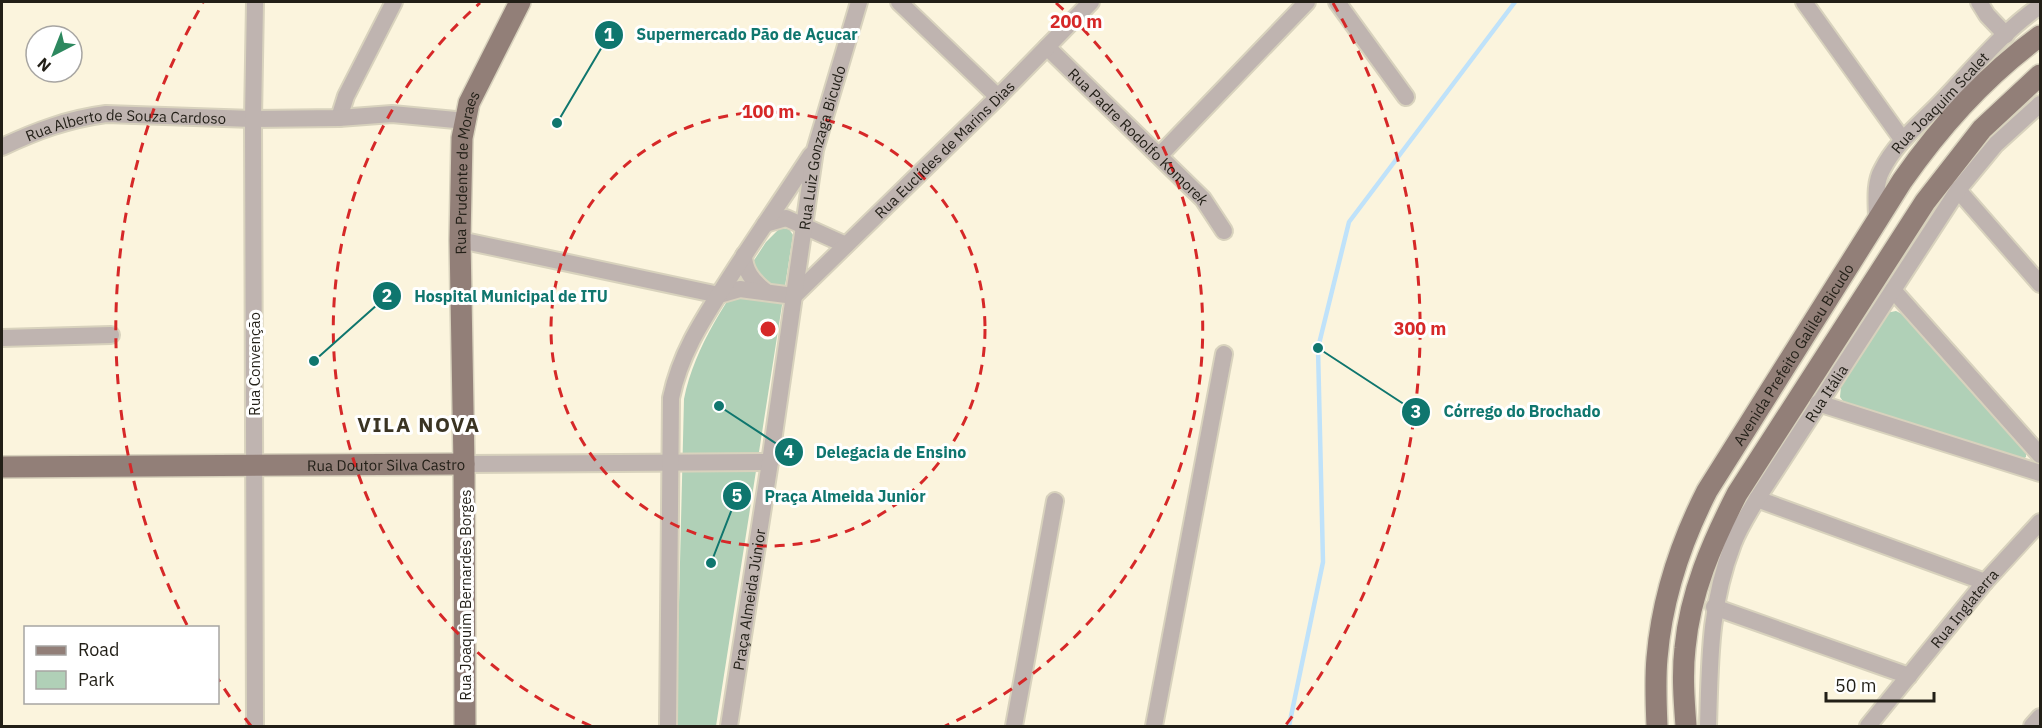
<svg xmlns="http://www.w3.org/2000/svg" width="2042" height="728" font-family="'IBM Plex Sans',sans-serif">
  <rect width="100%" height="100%" fill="#fbf4dd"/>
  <!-- green -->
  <path fill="#b0d0b7" d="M 780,228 L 789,229 L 793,235 L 716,726 L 676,726 L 684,399 C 696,340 734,292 766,242 Z
    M 1896,311 L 1904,315 L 2026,445 L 2026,457 L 2020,461 L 1845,404 L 1840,397 L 1841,386 L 1886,313 Z"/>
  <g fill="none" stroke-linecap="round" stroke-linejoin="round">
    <!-- stream -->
    <path stroke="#bfe2fa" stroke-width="4.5" d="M 1289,726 L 1323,562 L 1318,348 L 1349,222 L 1515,2"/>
    <!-- minor casing -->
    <g stroke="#d8d2bd" stroke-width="20">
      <g id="minor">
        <path d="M 899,2 L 998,97"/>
        <path d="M 1337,2 L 1406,97"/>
        <path d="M 1804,2 L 1902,139"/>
        <path d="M 1979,2 L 1987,15 L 2006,35"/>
        <path id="s1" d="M 1047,47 L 1203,199 L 1224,231"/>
        <path d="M 339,118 L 346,96 L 394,2"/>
        <path id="s2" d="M 2,147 C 36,131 68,119 106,114 L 253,119 L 339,118 L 392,114 L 466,121"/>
        <path d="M 1160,155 L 1307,2"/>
        <path d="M 1958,190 L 2040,284"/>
        <path id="s3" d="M 1877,220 C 1877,204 1874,184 1882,170 C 1896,142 1920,124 1942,101 C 1973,69 2003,31 2040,6"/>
        <path d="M 765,224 L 786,218 L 846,245"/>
        <path d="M 460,240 L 719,295"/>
        <path d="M 744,255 C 744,271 753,281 765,291"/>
        <path d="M 1893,290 L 2040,455"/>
        <path d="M 719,295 L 740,289 L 794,296"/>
        <path id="s4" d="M 794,296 L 998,97 L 1091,2"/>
        <path d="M 2,338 L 111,335"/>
        <path d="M 1818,403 L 2040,473"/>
        <path d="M 464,464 L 770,462"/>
        <path d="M 1757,499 L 1985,582"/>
        <path d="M 1714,607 L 1909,676"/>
        <path d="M 255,726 L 253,119 L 255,2"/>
        <path d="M 668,726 L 671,398 C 681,350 706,315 732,274 C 758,234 785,195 811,155"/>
        <path id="s5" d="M 729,726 L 770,462 L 815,150 L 859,2"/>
        <path d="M 1014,726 L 1055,501"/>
        <path d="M 1154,726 L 1224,354"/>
        <path id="s6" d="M 1708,726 C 1710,662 1709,606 1733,544 C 1739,528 1749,513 1757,499 L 1958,190 L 1996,144 L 2040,104"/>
        <path id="s7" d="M 1868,726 L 1985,582 L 2040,522"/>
        <path d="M 2032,726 L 2040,717"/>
      </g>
    </g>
    <!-- major casing -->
    <g stroke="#d8d2bd" stroke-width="24">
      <g id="major">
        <path id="s8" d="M 2,467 L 464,464"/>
        <path id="s9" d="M 465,726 L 464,464 L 460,240 L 462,138 L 469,103 L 520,2"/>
        <path id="s10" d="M 1657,726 C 1656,704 1655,680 1657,658 C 1662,598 1680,544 1707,491 L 1902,181 C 1941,125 1985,76 2040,36"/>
        <path d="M 1686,726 C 1684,700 1682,674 1685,648 C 1690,593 1712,543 1737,494 L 1925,202 L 1982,129 L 2040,75"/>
      </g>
    </g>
    <!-- minor -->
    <use href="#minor" stroke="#bfb4b0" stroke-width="16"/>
    <!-- major -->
    <use href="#major" stroke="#927f78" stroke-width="21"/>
  </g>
  <!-- distance rings -->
  <g fill="none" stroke="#d62828" stroke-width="3" stroke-dasharray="10 8">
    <circle cx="768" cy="329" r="217"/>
    <path d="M591 726A435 435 0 0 1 480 3M1056 3A435 435 0 0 1 945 726"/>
    <path d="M251 726A652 652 0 0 1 218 679M187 625A652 652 0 0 1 203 3M1333 3A652 652 0 0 1 1285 726"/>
  </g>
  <g text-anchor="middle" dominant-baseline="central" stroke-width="6" stroke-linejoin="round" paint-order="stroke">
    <!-- street labels -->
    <g font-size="15" fill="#221f17" stroke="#fff">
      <text stroke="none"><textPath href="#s3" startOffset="140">Rua Joaquim Scalet</textPath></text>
      <text stroke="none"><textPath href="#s2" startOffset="128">Rua Alberto de Souza Cardoso</textPath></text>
      <text stroke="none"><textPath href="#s1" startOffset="128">Rua Padre Rodolfo Komorek</textPath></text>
      <text stroke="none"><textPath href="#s5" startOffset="586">Rua Luiz Gonzaga Bicudo</textPath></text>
      <text stroke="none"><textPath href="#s4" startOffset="210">Rua Euclídes de Marins Dias</textPath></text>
      <text stroke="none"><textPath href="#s9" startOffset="554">Rua Prudente de Moraes</textPath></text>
      <text stroke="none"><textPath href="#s10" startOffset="405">Avenida Prefeito Galileu Bicudo</textPath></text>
      <text transform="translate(254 364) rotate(-90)">Rua Convenção</text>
      <text stroke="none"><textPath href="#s6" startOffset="362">Rua Itália</textPath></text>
      <text stroke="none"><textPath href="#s8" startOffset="384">Rua Doutor Silva Castro</textPath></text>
      <text transform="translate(465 595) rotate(-90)">Rua Joaquim Bernardes Borges</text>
      <text stroke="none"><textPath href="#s5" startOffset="128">Praça Almeida Júnior</textPath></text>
      <text stroke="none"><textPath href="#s7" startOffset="152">Rua Inglaterra</textPath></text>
    </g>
    <!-- district labels -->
    <g font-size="21" font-weight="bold" letter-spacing="1.5" fill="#3a3423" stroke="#fff">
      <text x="419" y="424">VILA NOVA</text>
    </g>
  </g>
  <circle cx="768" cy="329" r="9" fill="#d62828" stroke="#fff" stroke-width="3"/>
  <g font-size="18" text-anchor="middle" font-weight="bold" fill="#d62828" stroke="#fff" stroke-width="6" stroke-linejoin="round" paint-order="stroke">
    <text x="1076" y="28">200 m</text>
    <text x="768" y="118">100 m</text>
    <text x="1420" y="335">300 m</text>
  </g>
  <!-- callouts -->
  <path fill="none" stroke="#0f766e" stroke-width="2" d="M557 123L609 35M314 361L387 296M1318 348L1416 412M719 406L789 452M711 563L737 496"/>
  <g fill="#0f766e" stroke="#fff" stroke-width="2">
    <circle cx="557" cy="123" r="6"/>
    <circle cx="314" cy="361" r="6"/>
    <circle cx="1318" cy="348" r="6"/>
    <circle cx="719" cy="406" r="6"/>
    <circle cx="711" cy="563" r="6"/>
    <circle cx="609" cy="35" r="15"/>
    <circle cx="387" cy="296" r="15"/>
    <circle cx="1416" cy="412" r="15"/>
    <circle cx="789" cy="452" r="15"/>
    <circle cx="737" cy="496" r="15"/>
  </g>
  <g font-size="18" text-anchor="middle" font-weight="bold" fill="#fff">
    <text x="609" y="41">1</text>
    <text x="387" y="302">2</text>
    <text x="1416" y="418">3</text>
    <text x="789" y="458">4</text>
    <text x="737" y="502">5</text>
  </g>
  <g font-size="16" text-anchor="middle" font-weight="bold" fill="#0f766e" stroke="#fff" stroke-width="6" stroke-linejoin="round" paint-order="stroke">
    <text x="747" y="40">Supermercado Pão de Açucar</text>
    <text x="511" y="302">Hospital Municipal de ITU</text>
    <text x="1522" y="417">Córrego do Brochado</text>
    <text x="891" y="458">Delegacia de Ensino</text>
    <text x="845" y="502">Praça Almeida Junior</text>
  </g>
  <!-- border -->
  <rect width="2042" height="728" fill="none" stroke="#221f17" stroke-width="6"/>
  <!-- legend -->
  <rect x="24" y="626" width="195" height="78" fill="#ffffff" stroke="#a7a5a2" stroke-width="1.5"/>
  <rect x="36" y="646" width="30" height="9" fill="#927f78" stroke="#a7a5a2" stroke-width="1.5"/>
  <text x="78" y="656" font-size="18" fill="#221f17">Road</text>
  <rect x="36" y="671" width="30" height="18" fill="#b0d0b7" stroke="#a7a5a2" stroke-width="1.5"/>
  <text x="78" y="686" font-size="18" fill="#221f17">Park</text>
  <!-- north arrow -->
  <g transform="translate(54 54) rotate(222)"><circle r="28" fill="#ffffff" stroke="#a7a5a2" stroke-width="1.5"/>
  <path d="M0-4.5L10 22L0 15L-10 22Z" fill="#2d885f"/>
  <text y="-9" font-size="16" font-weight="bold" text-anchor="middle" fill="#221f17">N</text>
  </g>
  <!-- scale -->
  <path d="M1826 692v9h108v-9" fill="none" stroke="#221f17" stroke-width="3"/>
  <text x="1835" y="692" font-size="18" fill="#221f17" stroke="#ffffff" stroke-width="4.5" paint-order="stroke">50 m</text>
</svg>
